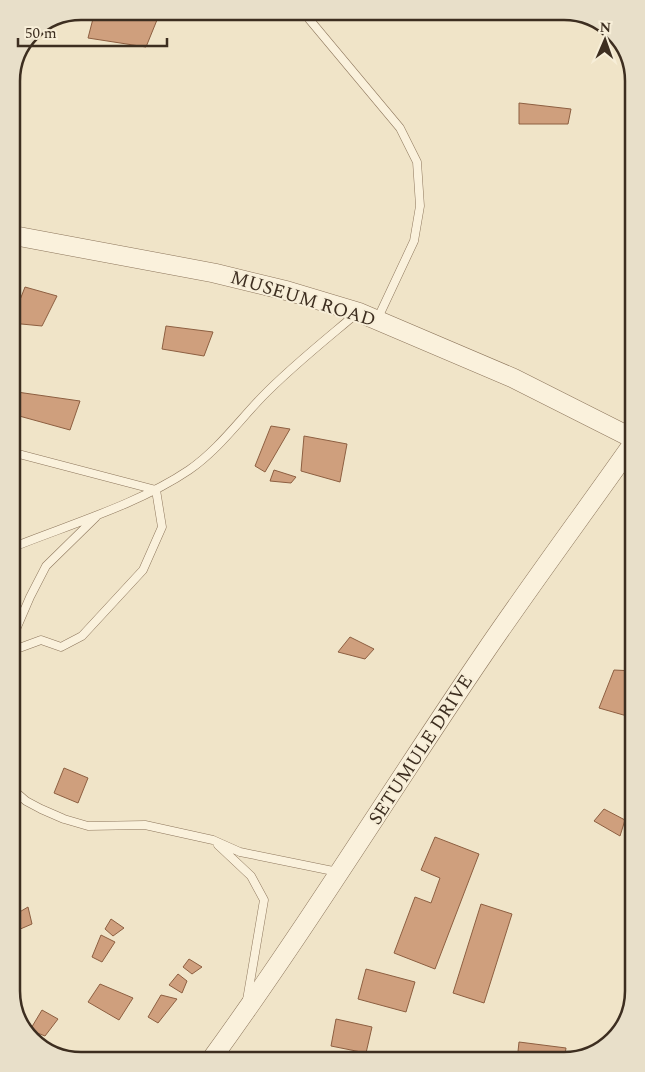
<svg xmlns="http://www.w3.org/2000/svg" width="645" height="1072" font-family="Spectral,serif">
  <rect width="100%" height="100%" fill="#f0e4c8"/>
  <!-- building -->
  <path fill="#cf9f7d" stroke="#8d5f41" d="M 95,11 L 146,11 L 159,15 L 146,47 L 88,38 Z
    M 343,11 L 362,11 L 359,16 Z
    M 519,103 L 571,109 L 568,124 L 519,124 Z
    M 25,287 L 57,296 L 42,326 L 11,323 Z
    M 166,326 L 213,332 L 204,356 L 162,349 Z
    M 17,392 L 80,401 L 70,430 L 12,414 Z
    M 271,426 L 290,429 L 265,472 L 255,466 Z
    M 304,436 L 347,444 L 340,482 L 301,471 Z
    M 274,470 L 296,477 L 291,483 L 270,481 Z
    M 634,617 L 634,637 L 628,635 Z
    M 350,637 L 374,649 L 365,659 L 338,652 Z
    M 614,670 L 634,671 L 634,718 L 599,708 Z
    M 64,768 L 88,778 L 78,803 L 54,793 Z
    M 604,809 L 625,820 L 620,836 L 594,821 Z
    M 435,837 L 479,854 L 435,969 L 394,953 L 415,897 L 431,903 L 440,878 L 421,870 Z
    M 481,904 L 512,914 L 484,1003 L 453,993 Z
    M 28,907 L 32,924 L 11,933 L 11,917 Z
    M 111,919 L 124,928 L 113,936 L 105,929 Z
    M 101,935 L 115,942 L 102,962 L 92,957 Z
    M 189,959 L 202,967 L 192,974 L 183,967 Z
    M 366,969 L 415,982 L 406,1012 L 358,999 Z
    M 178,974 L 187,981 L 182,993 L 169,985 Z
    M 100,984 L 133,998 L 119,1020 L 88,1002 Z
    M 161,995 L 177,999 L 158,1023 L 148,1017 Z
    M 42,1010 L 58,1019 L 45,1036 L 30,1030 Z
    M 336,1019 L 372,1027 L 366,1053 L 331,1046 Z
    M 519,1042 L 566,1048 L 564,1061 L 517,1061 Z"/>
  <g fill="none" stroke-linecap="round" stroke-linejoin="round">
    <!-- service casing -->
    <g stroke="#8d765c" stroke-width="9">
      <path id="service" d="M 306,11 L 309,19 L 400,128 L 417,162 L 420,206 L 414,241 L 377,320
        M 11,548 C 68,525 139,504 189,470 C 217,451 238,422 262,397 C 291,367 324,341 356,314
        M 11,641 L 30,597 L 46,566 L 96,517
        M 11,651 L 41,640 L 61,647 L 82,636 L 143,570 L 162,527 L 156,490 L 11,452
        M 11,788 L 26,801 L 41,809 L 64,819 L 88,826 L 145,825 L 213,840 L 240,852 L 338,872
        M 218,845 L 251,876 L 264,900 L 247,1000"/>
    </g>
    <!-- tertiary casing -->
    <g stroke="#8d765c" stroke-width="20">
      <path id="tertiary" d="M 11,235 L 214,273 L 288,291 L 358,312 L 513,378 L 634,439
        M 210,1061 C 306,929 391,790 483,655 C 532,583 584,513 634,442"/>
    </g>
    <!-- service -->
    <use href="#service" stroke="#faf1dc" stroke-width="8"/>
    <!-- tertiary -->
    <use href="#tertiary" stroke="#faf1dc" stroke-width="19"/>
  </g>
  <g text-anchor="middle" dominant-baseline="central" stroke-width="4" stroke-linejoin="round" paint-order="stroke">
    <!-- street labels -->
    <g font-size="19" fill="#3d2e20" stroke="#f7eed8">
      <text transform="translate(303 299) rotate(17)">MUSEUM ROAD</text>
      <text transform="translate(421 750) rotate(-57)">SETUMULE DRIVE</text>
    </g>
  </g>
  <!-- crop -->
  <path d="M0 0H645V1072H0ZM81 20H564A61 61 0 0 1 625 81V991A61 61 0 0 1 564 1052H81A61 61 0 0 1 20 991V81A61 61 0 0 1 81 20Z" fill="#e8dfc9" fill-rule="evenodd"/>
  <path fill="none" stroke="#3d2e20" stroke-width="2.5" d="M81 20H564A61 61 0 0 1 625 81V991A61 61 0 0 1 564 1052H81A61 61 0 0 1 20 991V81A61 61 0 0 1 81 20Z"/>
  <!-- north arrow -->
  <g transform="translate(605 40) rotate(2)" stroke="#f7eed8" stroke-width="4" paint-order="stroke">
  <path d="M0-4L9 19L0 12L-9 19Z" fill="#3d2e20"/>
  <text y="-8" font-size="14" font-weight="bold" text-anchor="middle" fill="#3d2e20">N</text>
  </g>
  <!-- scale -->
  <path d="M18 38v8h149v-8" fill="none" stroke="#3d2e20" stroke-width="2.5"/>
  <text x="25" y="38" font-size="15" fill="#3d2e20" stroke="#f7eed8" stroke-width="4" paint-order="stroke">50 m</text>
</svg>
